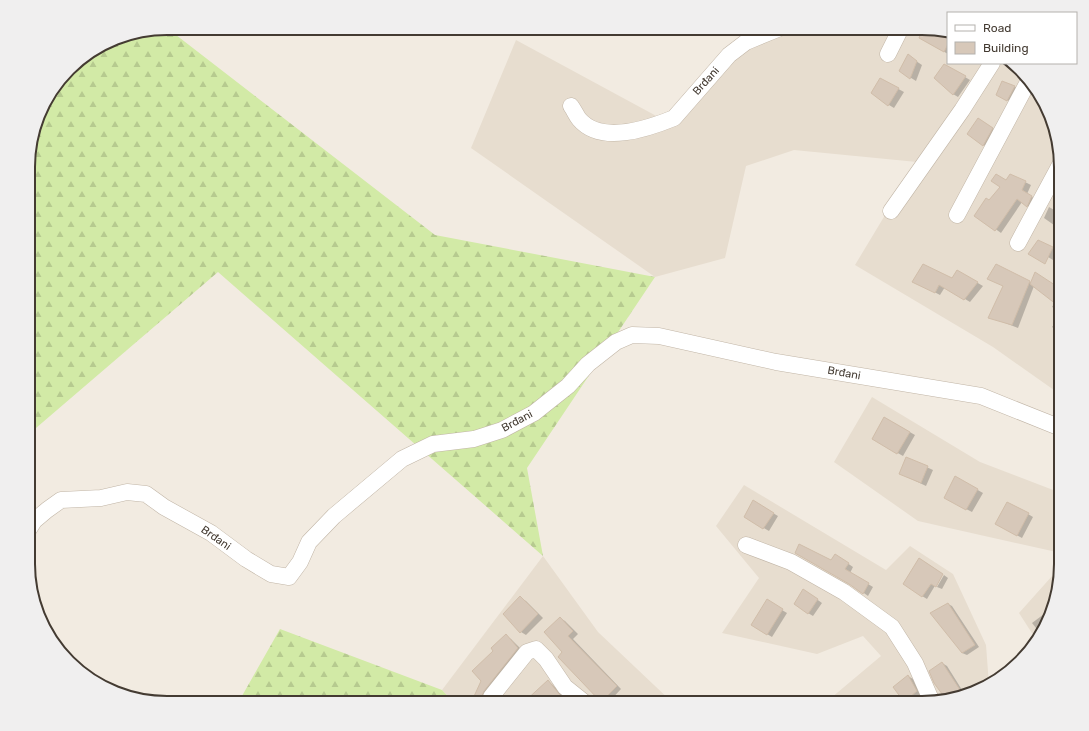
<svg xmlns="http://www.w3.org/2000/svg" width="1089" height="731" font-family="Rubik,sans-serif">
  <defs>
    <pattern id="forest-firs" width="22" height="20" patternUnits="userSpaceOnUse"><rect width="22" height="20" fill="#d2eaa6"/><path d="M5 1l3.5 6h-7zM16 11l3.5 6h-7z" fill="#b6ca8f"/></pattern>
  </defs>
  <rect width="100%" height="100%" fill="#f2ebe1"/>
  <!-- residential -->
  <path fill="#e7ddcf" d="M 746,28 L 922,28 L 948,32 L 948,63 L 1010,63 L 1042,98 L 1061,158 L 1061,395 L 993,347 L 855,265 L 917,162 L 794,150 L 746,166 L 725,258 L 655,277 L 471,148 L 516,40 L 673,125 L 749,34 Z
    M 872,397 L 980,462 L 1061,493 L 1061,553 L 918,521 L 834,462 Z
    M 744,485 L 886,570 L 910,546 L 953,574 L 986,645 L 989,685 L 931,703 L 825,703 L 881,656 L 863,636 L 817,654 L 722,633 L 759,578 L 716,526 Z
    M 543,556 L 598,632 L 673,703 L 454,703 L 442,690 Z
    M 1061,566 L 1061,573 L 1037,641 L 1019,613 Z"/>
  <!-- forest -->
  <path fill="url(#forest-firs)" d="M 167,28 L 435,235 L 655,277 L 527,468 L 543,556 L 218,272 L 29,434 L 29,149 L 42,105 L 75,63 L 114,39 Z
    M 280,629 L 442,690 L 454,703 L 238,703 Z"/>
  <!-- shadow -->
  <path fill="#0003" d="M 948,32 L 948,54 L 925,41 Z
    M 913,59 L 922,65 L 916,81 L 900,71 Z
    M 945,65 L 970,80 L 958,97 L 953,94 Z
    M 880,79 L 904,92 L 894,108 L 889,105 Z
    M 1003,82 L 1020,89 L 1013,103 L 997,94 Z
    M 983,122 L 997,131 L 988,148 L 969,134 Z
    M 1011,175 L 1031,185 L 1027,194 L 1037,200 L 1032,209 L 1022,202 L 1001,233 L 976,215 L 989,201 Z
    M 1049,207 L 1061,214 L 1061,230 L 1044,218 Z
    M 1033,248 L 1052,248 L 1057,251 L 1053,260 Z
    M 996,266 L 1032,283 L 1061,290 L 1061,311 L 1052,307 L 1055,302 L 1034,286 L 1018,328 L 990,317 L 1004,286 Z
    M 957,271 L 983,286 L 970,302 L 945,287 L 940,295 L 919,284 L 952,279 Z
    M 1061,315 L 1061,333 L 1052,327 Z
    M 1061,357 L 1061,364 L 1057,361 Z
    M 885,418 L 915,435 L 903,456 L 873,439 Z
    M 907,458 L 933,470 L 926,486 L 905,476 Z
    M 955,477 L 983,493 L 972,512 L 945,498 Z
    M 754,502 L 778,516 L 769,531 L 745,517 Z
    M 1028,514 L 1033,517 L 1022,538 L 996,524 Z
    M 1061,526 L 1061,541 L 1054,536 Z
    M 840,558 L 853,567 L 850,573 L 873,587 L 868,596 L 850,583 L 831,562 Z
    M 925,562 L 942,574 L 927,599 L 922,596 Z
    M 944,575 L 948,578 L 942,589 L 937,587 Z
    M 808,593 L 822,603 L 813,616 L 808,613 Z
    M 521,598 L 526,601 L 543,618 L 526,635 L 521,632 L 505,614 Z
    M 767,601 L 787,613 L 772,637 L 752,625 Z
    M 948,604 L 952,606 L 979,647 L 967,655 L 962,653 Z
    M 1048,611 L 1040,633 L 1032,623 Z
    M 560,618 L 565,621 L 578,634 L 573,639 L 621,689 L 608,703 L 602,701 L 564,652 Z
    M 506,636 L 511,639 L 523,651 L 487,703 L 472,703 L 495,651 Z
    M 942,663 L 947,666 L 964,693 L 948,697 L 943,690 Z
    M 908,676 L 913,679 L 922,695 L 911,703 L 904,701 Z
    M 548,682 L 553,685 L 564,698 L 559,703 L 527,703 Z"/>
  <!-- building -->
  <path fill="#d7c8b9" stroke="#d0bda9" d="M 923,28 L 948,32 L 948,44 L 944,52 L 919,38 Z
    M 908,54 L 917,61 L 910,79 L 899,71 Z
    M 944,64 L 966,76 L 953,95 L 934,78 Z
    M 880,78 L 899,88 L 888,106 L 871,93 Z
    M 1002,81 L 1015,86 L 1007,101 L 996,95 Z
    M 978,118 L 993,128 L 983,146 L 967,134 Z
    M 996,174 L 1006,180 L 1010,174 L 1026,181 L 1022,190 L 1032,196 L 1027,207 L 1017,199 L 995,231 L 974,216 L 986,198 L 989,200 L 1000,187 L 991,181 Z
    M 1038,240 L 1053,247 L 1045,264 L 1028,254 Z
    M 923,264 L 952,278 L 957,270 L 978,282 L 964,300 L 939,285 L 935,293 L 912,282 Z
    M 996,264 L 1030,281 L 1012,325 L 988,318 L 1003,286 L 987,279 Z
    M 1035,272 L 1061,289 L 1061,308 L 1030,284 Z
    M 884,417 L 910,432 L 897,454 L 872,439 Z
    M 906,457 L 928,466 L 921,483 L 899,474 Z
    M 955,476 L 978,489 L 966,510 L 944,498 Z
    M 753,500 L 774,513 L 763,529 L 744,517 Z
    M 1007,502 L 1029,513 L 1017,536 L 995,524 Z
    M 799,544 L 831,560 L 835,554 L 849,563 L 845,569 L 869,583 L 863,594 L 849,584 L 795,553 Z
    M 919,558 L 943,574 L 936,587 L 931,584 L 922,597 L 903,584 Z
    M 803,589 L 818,599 L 808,614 L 794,604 Z
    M 520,596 L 538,614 L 520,633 L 503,614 Z
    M 767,599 L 783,609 L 767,635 L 751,625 Z
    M 948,603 L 975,645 L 962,653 L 930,613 Z
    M 560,617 L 573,631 L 568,636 L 617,686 L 601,702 L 558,657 L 562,652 L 544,632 Z
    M 506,634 L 518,648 L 484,691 L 482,696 L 484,703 L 471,703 L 481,681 L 472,671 L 493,651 L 491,648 Z
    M 942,662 L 962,693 L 945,698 L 934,683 L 929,671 Z
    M 908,675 L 917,691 L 904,702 L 893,687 Z
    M 548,680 L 560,695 L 551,703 L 523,703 Z"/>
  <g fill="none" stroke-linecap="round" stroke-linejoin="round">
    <!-- minor casing -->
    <g stroke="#c1b5a6" stroke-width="17">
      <path id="minor" d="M 888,54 L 901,28
        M 571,106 C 574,110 576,115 579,119 C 601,145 647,129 674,118 L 729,55 L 746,42 L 780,28
        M 891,211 L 962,110 L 992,63
        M 957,215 L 1028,82
        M 1018,243 L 1061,163
        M 29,529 L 34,521 L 47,510 L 61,500 L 101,498 L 127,492 L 146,494 L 164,507 L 211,533 L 246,559 L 271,574 L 289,577 L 300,562 L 309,542 L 334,516 L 402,459 L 433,444 L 474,439 L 502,430 L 534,413 L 568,386 L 588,364 L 616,342 L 632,335 L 659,336 L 776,362 L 981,396 L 1061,428
        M 746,545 L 791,562 L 844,592 L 892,627 L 915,663 L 932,702
        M 491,697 L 527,652 L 536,649 L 546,659 L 565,687 L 585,703"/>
    </g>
    <!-- minor -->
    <use href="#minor" stroke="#fff" stroke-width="16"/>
  </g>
  <g text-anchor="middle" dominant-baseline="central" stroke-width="3" stroke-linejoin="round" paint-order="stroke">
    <!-- street labels -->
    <g font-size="11" fill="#443b32" stroke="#fff">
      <text transform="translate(706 81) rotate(-48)">Brđani</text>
      <text transform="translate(844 373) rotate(10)">Brđani</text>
      <text transform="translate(517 421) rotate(-28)">Brđani</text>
      <text transform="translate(216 538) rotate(35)">Brđani</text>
    </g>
  </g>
  <!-- crop -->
  <path d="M0 0H1089V731H0ZM167 35H922A132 132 0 0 1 1054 167V564A132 132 0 0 1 922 696H167A132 132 0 0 1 35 564V167A132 132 0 0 1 167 35Z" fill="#f0efef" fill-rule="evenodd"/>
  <path fill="none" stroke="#443b32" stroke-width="2" d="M167 35H922A132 132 0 0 1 1054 167V564A132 132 0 0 1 922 696H167A132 132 0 0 1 35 564V167A132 132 0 0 1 167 35Z"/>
  <!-- legend -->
  <rect x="947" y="12" width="130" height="52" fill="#ffffff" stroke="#b4b1ad"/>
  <rect x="955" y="25" width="20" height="6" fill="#ffffff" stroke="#b4b1ad"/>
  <text x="983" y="32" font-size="12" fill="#443b32">Road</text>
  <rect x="955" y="42" width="20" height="12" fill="#d7c8b9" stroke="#b4b1ad"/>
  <text x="983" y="52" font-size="12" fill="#443b32">Building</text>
</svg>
